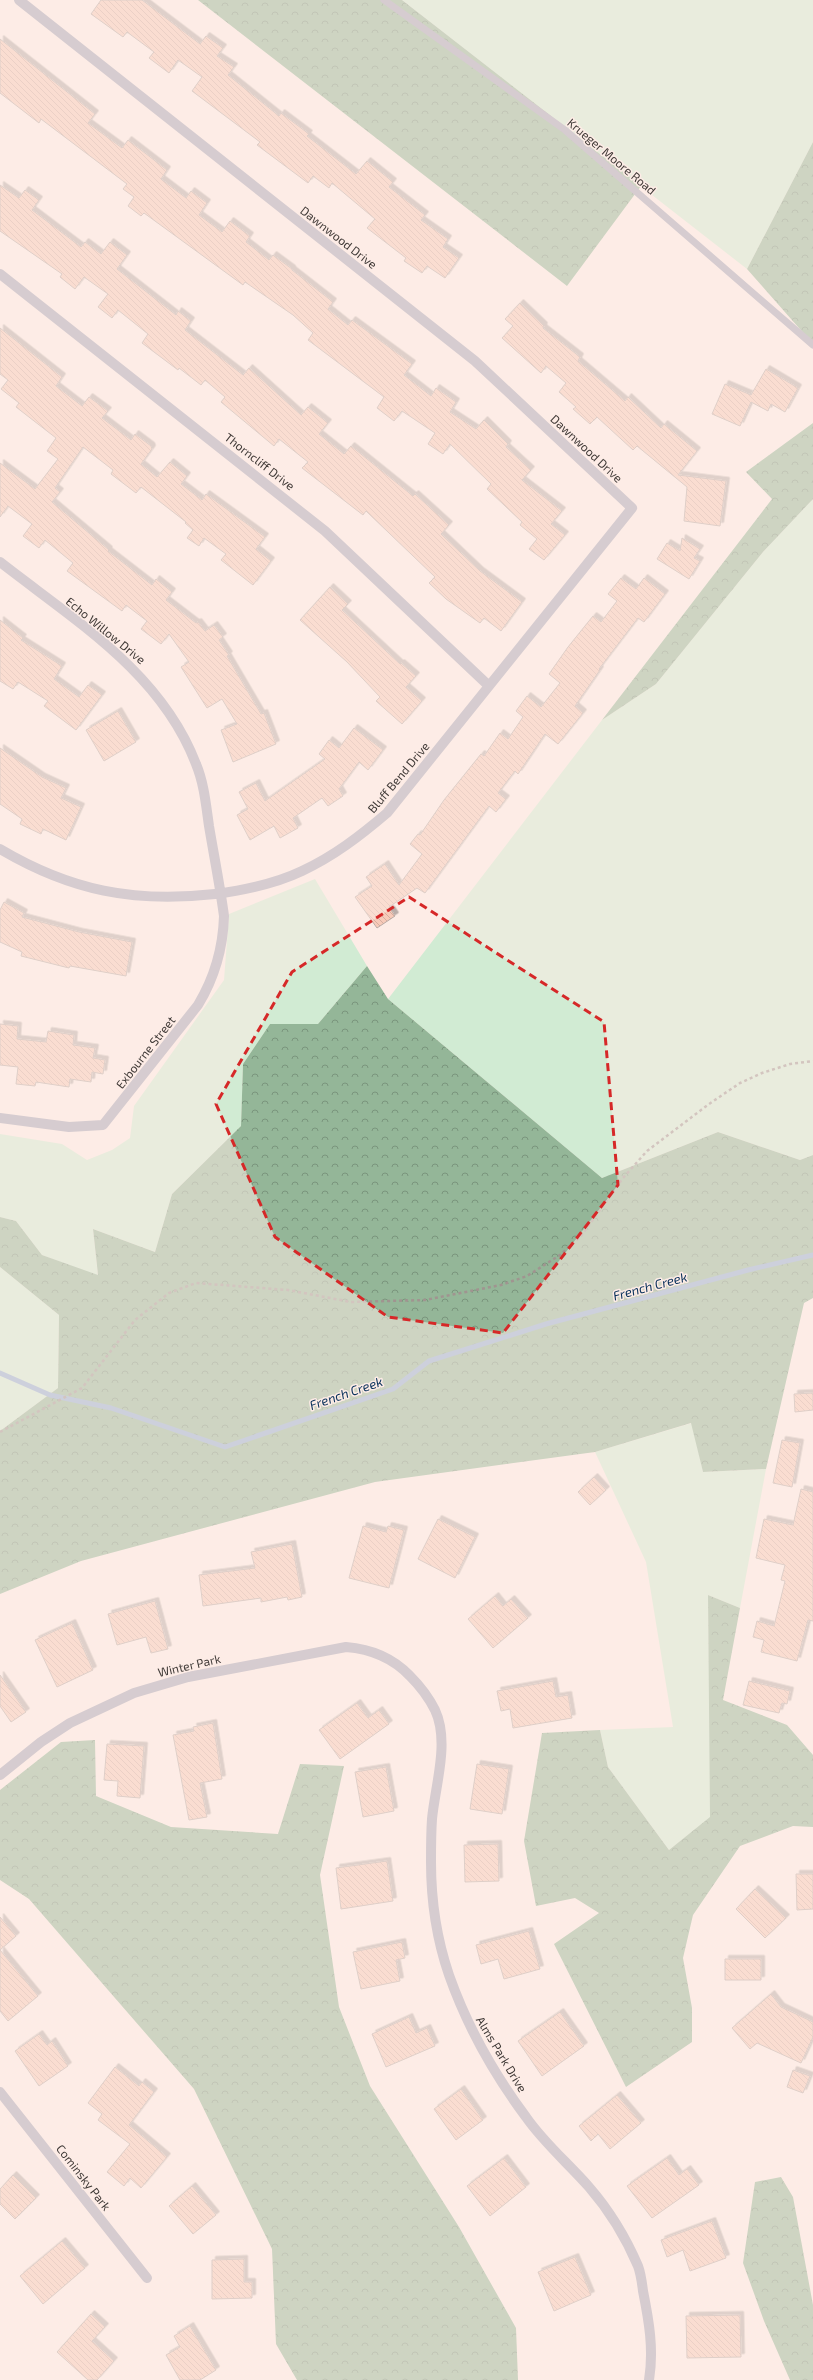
<svg xmlns="http://www.w3.org/2000/svg" width="813" height="2380" font-family="'Exo 2',sans-serif">
  <defs>
    <pattern id="forest-crowns" width="20" height="18" patternUnits="userSpaceOnUse"><rect width="20" height="18" fill="#94b698"/><path d="M2 6a3 3 0 1 1 6 0M12 15a3 3 0 1 1 6 0" fill="none" stroke="#7a957d"/></pattern>
    <pattern id="building-back-hatch" width="6" height="6" patternUnits="userSpaceOnUse"><rect width="6" height="6" fill="#f7cab9"/><path d="M-1 5l2 2M0 0l6 6M5-1l2 2" fill="none" stroke="#d5aea0"/></pattern>
    <filter id="shadow"><feDropShadow dx="3.5" dy="-3.5" stdDeviation="0" flood-color="#0004"/></filter>
  </defs>
  <rect width="100%" height="100%" fill="#fdece6"/>
  <!-- green -->
  <path fill="#d1ebd3" d="M 402,0 L 813,0 L 813,142 L 747,269 Z
    M 813,499 L 813,1155 L 800,1160 L 718,1132 L 602,1178 L 388,999 L 602,720 L 656,684 L 763,552 Z
    M 315,879 L 367,966 L 318,1024 L 270,1024 L 243,1064 L 241,1126 L 172,1194 L 155,1252 L 93,1229 L 98,1276 L 42,1255 L 16,1221 L 0,1217 L 0,1134 L 62,1144 L 87,1160 L 112,1150 L 130,1138 L 134,1106 L 224,980 L 229,914 Z
    M 0,1267 L 59,1315 L 58,1388 L 0,1431 Z
    M 692,1423 L 703,1472 L 766,1469 L 740,1608 L 708,1595 L 711,1817 L 669,1850 L 608,1767 L 600,1730 L 673,1727 L 646,1562 L 595,1452 Z"/>
  <!-- forest -->
  <path fill="url(#forest-crowns)" d="M 198,0 L 402,0 L 641,186 L 567,286 Z
    M 813,142 L 813,344 L 747,269 Z
    M 813,423 L 813,499 L 763,552 L 656,684 L 602,720 L 772,499 L 746,472 Z
    M 367,966 L 388,999 L 602,1178 L 718,1132 L 800,1160 L 813,1155 L 813,1298 L 804,1303 L 766,1469 L 703,1472 L 691,1423 L 595,1452 L 375,1482 L 81,1561 L 0,1594 L 0,1431 L 58,1388 L 59,1315 L 0,1267 L 0,1217 L 16,1221 L 42,1255 L 98,1275 L 93,1229 L 155,1252 L 172,1194 L 241,1126 L 243,1064 L 270,1024 L 318,1024 Z
    M 708,1595 L 740,1608 L 723,1700 L 787,1725 L 813,1755 L 813,1827 L 793,1826 L 740,1846 L 693,1915 L 683,1958 L 692,2008 L 692,2042 L 626,2087 L 554,1944 L 599,1913 L 575,1898 L 536,1906 L 524,1841 L 542,1733 L 600,1730 L 608,1767 L 669,1850 L 710,1817 Z
    M 95,1740 L 96,1796 L 171,1827 L 278,1834 L 300,1764 L 344,1766 L 320,1875 L 339,2007 L 370,2086 L 459,2227 L 516,2328 L 518,2380 L 297,2380 L 276,2344 L 272,2249 L 194,2089 L 29,1899 L 0,1880 L 0,1790 L 61,1742 Z
    M 781,2177 L 793,2197 L 813,2305 L 813,2380 L 790,2380 L 764,2321 L 743,2263 L 755,2182 Z"/>
  <g fill="none" stroke-linecap="round" stroke-linejoin="round">
    <!-- stream -->
    <path stroke="#93aed0" stroke-width="5" d="M 0,1373 L 50,1395 L 111,1408 L 225,1447 L 393,1389 L 429,1361 L 546,1324 L 748,1270 L 813,1255"/>
  </g>
  <!-- building -->
  <path fill="url(#building-back-hatch)" stroke="#baaba5" filter="url(#shadow)" d="M 101,0 L 142,0 L 200,44 L 206,36 L 223,48 L 217,56 L 234,67 L 228,75 L 279,116 L 281,113 L 309,134 L 307,136 L 356,174 L 367,161 L 393,182 L 389,187 L 425,215 L 421,220 L 448,239 L 443,247 L 459,258 L 445,278 L 427,266 L 422,273 L 404,261 L 406,258 L 367,228 L 375,219 L 332,183 L 329,188 L 313,176 L 308,183 L 257,145 L 260,142 L 192,91 L 202,77 L 178,60 L 169,73 L 149,58 L 154,52 L 127,32 L 123,37 L 91,14 Z
    M 0,39 L 95,114 L 88,123 L 122,148 L 128,140 L 167,170 L 161,179 L 186,198 L 191,191 L 207,203 L 199,215 L 222,232 L 230,221 L 250,236 L 246,242 L 269,260 L 273,255 L 292,269 L 292,270 L 333,302 L 328,309 L 348,325 L 352,320 L 412,364 L 404,375 L 431,396 L 436,388 L 456,402 L 450,412 L 476,429 L 484,420 L 508,444 L 506,447 L 531,470 L 522,480 L 562,511 L 551,524 L 565,535 L 544,560 L 529,549 L 537,539 L 520,525 L 522,522 L 487,489 L 491,484 L 450,444 L 443,454 L 428,444 L 435,433 L 402,411 L 394,421 L 377,408 L 384,397 L 308,340 L 313,333 L 293,315 L 245,282 L 243,285 L 144,213 L 141,216 L 128,206 L 134,197 L 123,189 L 127,184 L 41,119 L 39,123 L 0,93 Z
    M 0,185 L 19,198 L 25,190 L 39,200 L 32,210 L 81,247 L 85,242 L 101,254 L 110,242 L 127,255 L 117,269 L 176,315 L 178,311 L 191,321 L 185,330 L 243,375 L 249,368 L 301,415 L 308,407 L 328,423 L 319,434 L 344,454 L 351,446 L 413,496 L 415,494 L 449,525 L 441,534 L 480,571 L 522,602 L 501,631 L 484,618 L 480,623 L 446,599 L 429,583 L 435,577 L 366,511 L 363,515 L 302,468 L 308,462 L 279,439 L 274,446 L 221,402 L 225,397 L 205,380 L 201,385 L 179,368 L 178,370 L 142,343 L 148,334 L 118,310 L 112,318 L 98,307 L 108,294 L 84,277 L 75,289 L 60,277 L 62,274 L 0,231 Z
    M 520,303 L 544,326 L 543,328 L 580,357 L 578,361 L 625,401 L 628,397 L 661,428 L 664,424 L 697,451 L 678,475 L 726,481 L 720,526 L 684,521 L 687,487 L 637,446 L 633,450 L 597,417 L 590,424 L 573,409 L 576,407 L 559,392 L 566,383 L 546,366 L 541,373 L 502,338 L 513,326 L 505,319 Z
    M 0,328 L 62,377 L 56,386 L 82,406 L 89,397 L 108,411 L 102,418 L 131,440 L 135,434 L 151,446 L 152,449 L 141,464 L 157,477 L 170,462 L 187,476 L 181,484 L 202,500 L 206,494 L 265,537 L 256,549 L 271,561 L 253,585 L 221,560 L 226,554 L 204,538 L 199,546 L 187,538 L 193,530 L 185,523 L 186,522 L 141,487 L 136,493 L 111,474 L 113,470 L 83,447 L 55,488 L 60,492 L 52,502 L 109,550 L 108,551 L 152,585 L 156,579 L 172,592 L 166,600 L 196,623 L 198,622 L 205,631 L 214,625 L 223,637 L 219,640 L 229,655 L 227,656 L 261,714 L 264,713 L 276,744 L 233,762 L 221,730 L 237,724 L 222,699 L 207,708 L 181,667 L 189,662 L 169,634 L 161,644 L 141,629 L 147,621 L 126,605 L 122,611 L 67,571 L 73,563 L 45,540 L 39,548 L 23,536 L 32,524 L 8,506 L 0,517 L 0,463 L 35,489 L 58,459 L 47,451 L 56,438 L 16,407 L 19,403 L 1,389 L 8,380 L 0,374 Z
    M 766,369 L 798,388 L 785,412 L 771,404 L 768,411 L 751,402 L 740,426 L 712,414 L 725,384 L 751,395 Z
    M 682,538 L 700,549 L 694,558 L 700,561 L 689,579 L 657,559 L 667,543 L 680,551 Z
    M 621,578 L 636,589 L 644,578 L 665,594 L 644,622 L 638,618 L 599,669 L 600,670 L 575,706 L 583,713 L 558,744 L 545,734 L 518,774 L 515,771 L 498,793 L 506,799 L 496,812 L 489,806 L 425,893 L 417,888 L 389,907 L 395,916 L 377,928 L 355,897 L 372,886 L 366,877 L 385,864 L 399,885 L 422,854 L 410,844 L 418,834 L 420,835 L 444,800 L 481,754 L 484,756 L 500,733 L 508,739 L 523,717 L 516,711 L 527,696 L 541,707 L 560,683 L 549,674 L 568,647 L 593,616 L 601,622 L 617,601 L 608,594 Z
    M 330,587 L 348,604 L 342,610 L 400,664 L 401,663 L 416,676 L 406,687 L 422,701 L 402,724 L 376,701 L 380,697 L 347,662 L 300,620 Z
    M 0,620 L 23,638 L 21,640 L 62,666 L 54,679 L 79,697 L 88,685 L 102,695 L 76,730 L 44,706 L 48,701 L 18,682 L 13,689 L 0,681 Z
    M 118,711 L 136,742 L 104,761 L 86,730 Z
    M 354,728 L 383,750 L 368,770 L 359,762 L 339,789 L 343,796 L 328,806 L 322,798 L 293,818 L 298,828 L 280,838 L 274,826 L 250,840 L 237,815 L 248,809 L 239,792 L 256,783 L 265,801 L 325,759 L 319,754 L 329,740 L 339,748 Z
    M 0,748 L 42,777 L 66,788 L 61,798 L 81,807 L 66,840 L 43,829 L 41,834 L 20,824 L 22,819 L 0,804 Z
    M 4,902 L 24,913 L 22,917 L 79,932 L 132,942 L 126,976 L 70,966 L 69,968 L 21,956 L 22,952 L 0,942 L 0,910 Z
    M 0,1024 L 18,1026 L 17,1039 L 46,1042 L 48,1031 L 74,1035 L 73,1045 L 95,1048 L 93,1058 L 105,1060 L 103,1074 L 92,1072 L 91,1082 L 70,1079 L 69,1087 L 36,1082 L 35,1086 L 16,1084 L 18,1067 L 0,1065 Z
    M 813,1393 L 813,1410 L 795,1412 L 794,1394 Z
    M 782,1440 L 800,1443 L 792,1487 L 773,1483 Z
    M 594,1477 L 606,1490 L 590,1505 L 578,1492 Z
    M 801,1489 L 813,1492 L 813,1621 L 808,1620 L 797,1661 L 761,1652 L 764,1640 L 753,1637 L 757,1621 L 774,1626 L 785,1581 L 781,1580 L 785,1565 L 756,1558 L 764,1519 L 793,1525 Z
    M 438,1519 L 475,1537 L 455,1578 L 418,1559 Z
    M 363,1526 L 386,1532 L 388,1526 L 404,1530 L 389,1588 L 349,1578 Z
    M 292,1544 L 302,1597 L 288,1600 L 287,1597 L 261,1602 L 261,1598 L 203,1606 L 199,1575 L 255,1568 L 251,1552 Z
    M 495,1596 L 503,1606 L 511,1599 L 528,1618 L 493,1648 L 468,1619 Z
    M 155,1601 L 168,1649 L 151,1653 L 146,1637 L 117,1645 L 108,1614 Z
    M 72,1623 L 93,1670 L 57,1687 L 35,1640 Z
    M 0,1675 L 26,1712 L 11,1722 L 0,1706 Z
    M 553,1681 L 556,1697 L 568,1695 L 572,1718 L 513,1728 L 510,1709 L 501,1711 L 497,1691 Z
    M 749,1681 L 790,1691 L 787,1704 L 782,1703 L 779,1713 L 743,1705 Z
    M 357,1703 L 368,1718 L 379,1710 L 389,1724 L 340,1759 L 319,1730 Z
    M 213,1723 L 222,1779 L 200,1783 L 207,1817 L 189,1820 L 173,1735 L 194,1731 L 193,1727 Z
    M 107,1744 L 144,1746 L 140,1798 L 117,1796 L 118,1781 L 104,1780 Z
    M 477,1764 L 509,1769 L 502,1814 L 470,1809 Z
    M 386,1767 L 394,1811 L 363,1817 L 355,1772 Z
    M 498,1844 L 499,1881 L 465,1882 L 464,1845 Z
    M 387,1861 L 393,1901 L 341,1909 L 336,1868 Z
    M 796,1874 L 813,1874 L 813,1909 L 797,1910 Z
    M 755,1889 L 786,1918 L 765,1938 L 736,1909 Z
    M 0,1917 L 16,1936 L 0,1950 L 38,1996 L 8,2021 L 0,2011 Z
    M 529,1931 L 540,1969 L 504,1979 L 498,1959 L 481,1964 L 476,1945 Z
    M 402,1942 L 405,1958 L 396,1960 L 400,1981 L 361,1989 L 353,1952 Z
    M 725,1959 L 761,1959 L 761,1980 L 725,1980 Z
    M 771,1994 L 781,2007 L 813,2022 L 813,2037 L 801,2063 L 757,2043 L 750,2049 L 732,2028 Z
    M 560,2012 L 584,2046 L 542,2076 L 518,2041 Z
    M 409,2017 L 416,2033 L 427,2028 L 435,2046 L 386,2067 L 372,2034 Z
    M 39,2034 L 47,2045 L 52,2041 L 68,2066 L 39,2086 L 15,2051 Z
    M 115,2067 L 139,2086 L 142,2082 L 154,2092 L 129,2125 L 167,2157 L 141,2188 L 130,2178 L 124,2186 L 107,2172 L 130,2144 L 98,2120 L 102,2114 L 88,2103 Z
    M 793,2070 L 810,2076 L 803,2093 L 787,2087 Z
    M 461,2089 L 483,2120 L 456,2140 L 434,2109 Z
    M 617,2095 L 641,2123 L 610,2149 L 598,2134 L 591,2141 L 579,2126 Z
    M 504,2158 L 526,2187 L 490,2216 L 467,2186 Z
    M 667,2158 L 679,2175 L 687,2169 L 699,2185 L 652,2218 L 627,2186 Z
    M 13,2175 L 36,2198 L 15,2219 L 0,2204 L 0,2189 Z
    M 192,2186 L 216,2215 L 193,2234 L 169,2206 Z
    M 712,2221 L 726,2258 L 690,2271 L 683,2250 L 667,2257 L 661,2240 Z
    M 62,2241 L 85,2268 L 43,2304 L 20,2276 Z
    M 575,2257 L 591,2295 L 554,2311 L 538,2272 Z
    M 244,2259 L 244,2282 L 252,2282 L 252,2298 L 212,2299 L 212,2260 Z
    M 91,2314 L 105,2327 L 92,2341 L 114,2361 L 97,2380 L 88,2380 L 57,2352 Z
    M 740,2315 L 741,2357 L 687,2358 L 686,2316 Z
    M 190,2326 L 216,2370 L 200,2380 L 180,2380 L 166,2355 L 180,2347 L 174,2336 Z"/>
  <g fill="none" stroke-linecap="round" stroke-linejoin="round">
    <!-- path -->
    <path stroke="#a09490" stroke-width="2.5" stroke-dasharray="3 3" stroke-linecap="butt" d="M 0,1432 L 82,1388 L 135,1320 L 169,1293 L 196,1283 L 288,1290 L 351,1302 L 425,1300 L 501,1285 L 527,1276 L 560,1255 L 581,1236 L 623,1178 L 647,1151 L 709,1104 L 740,1083 L 762,1073 L 790,1064 L 813,1061"/>
    <!-- service -->
    <path stroke="#a7a4b6" stroke-width="7" d="M 384,0 L 565,130 L 813,345"/>
    <!-- minor -->
    <path stroke="#a7a4b6" stroke-width="10" d="M 0,274 L 325,531 L 489,686
      M 0,562 C 74,620 161,672 196,764 C 204,783 206,805 209,826 C 214,856 220,886 224,916 C 223,949 215,977 198,1005 L 103,1125 L 69,1127 L 0,1118
      M 0,849 C 71,891 134,903 215,894 C 245,890 275,884 302,871 C 334,856 360,836 387,813 L 632,508 L 475,361 L 19,0
      M 0,1775 L 41,1742 L 70,1723 L 134,1693 L 188,1677 L 346,1647 C 371,1649 392,1657 410,1676 C 419,1685 429,1698 435,1710 C 450,1742 435,1786 432,1819 C 431,1833 431,1848 431,1862 C 431,1899 437,1940 449,1975 C 467,2026 494,2074 526,2117 C 544,2143 568,2163 589,2187 C 609,2210 626,2238 638,2266 C 641,2274 642,2283 643,2291 C 649,2321 654,2350 649,2380
      M 0,2092 L 147,2278"/>
  </g>
  <!-- marked area -->
  <path d="M0 0H813V2380H0ZM 409,897 L 604,1022 L 618,1185 L 503,1333 L 388,1317 L 275,1237 L 216,1104 L 292,972 Z" fill="#fdece6" fill-opacity=".55" fill-rule="evenodd"/>
  <path fill="none" stroke="#d62828" stroke-width="3" stroke-dasharray="8 5" stroke-linejoin="round" d="M 409,897 L 604,1022 L 618,1185 L 503,1333 L 388,1317 L 275,1237 L 216,1104 L 292,972 Z"/>
  <g text-anchor="middle" dominant-baseline="central" stroke-width="3" stroke-linejoin="round" paint-order="stroke">
    <!-- street labels -->
    <g font-size="12" fill="#403a37" stroke="#fdece6">
      <text transform="translate(612 156) rotate(40)">Krueger Moore Road</text>
      <text transform="translate(339 237) rotate(38)">Dawnwood Drive</text>
      <text transform="translate(587 448) rotate(43)">Dawnwood Drive</text>
      <text transform="translate(260 461) rotate(38)">Thorncliff Drive</text>
      <text transform="translate(106 630) rotate(39)">Echo Willow Drive</text>
      <text transform="translate(398 777) rotate(-50)">Bluff Bend Drive</text>
      <text transform="translate(145 1052) rotate(-52)">Exbourne Street</text>
      <text transform="translate(189 1665) rotate(-13)">Winter Park</text>
      <text transform="translate(502 2054) rotate(59)">Alms Park Drive</text>
      <text transform="translate(84 2177) rotate(52)">Cominsky Park</text>
    </g>
    <!-- water labels -->
    <g font-size="13" font-style="italic" fill="#09315b" stroke="#fdece6">
      <text transform="translate(650 1286) rotate(-15)">French Creek</text>
      <text transform="translate(346 1393) rotate(-19)">French Creek</text>
    </g>
  </g>
</svg>
